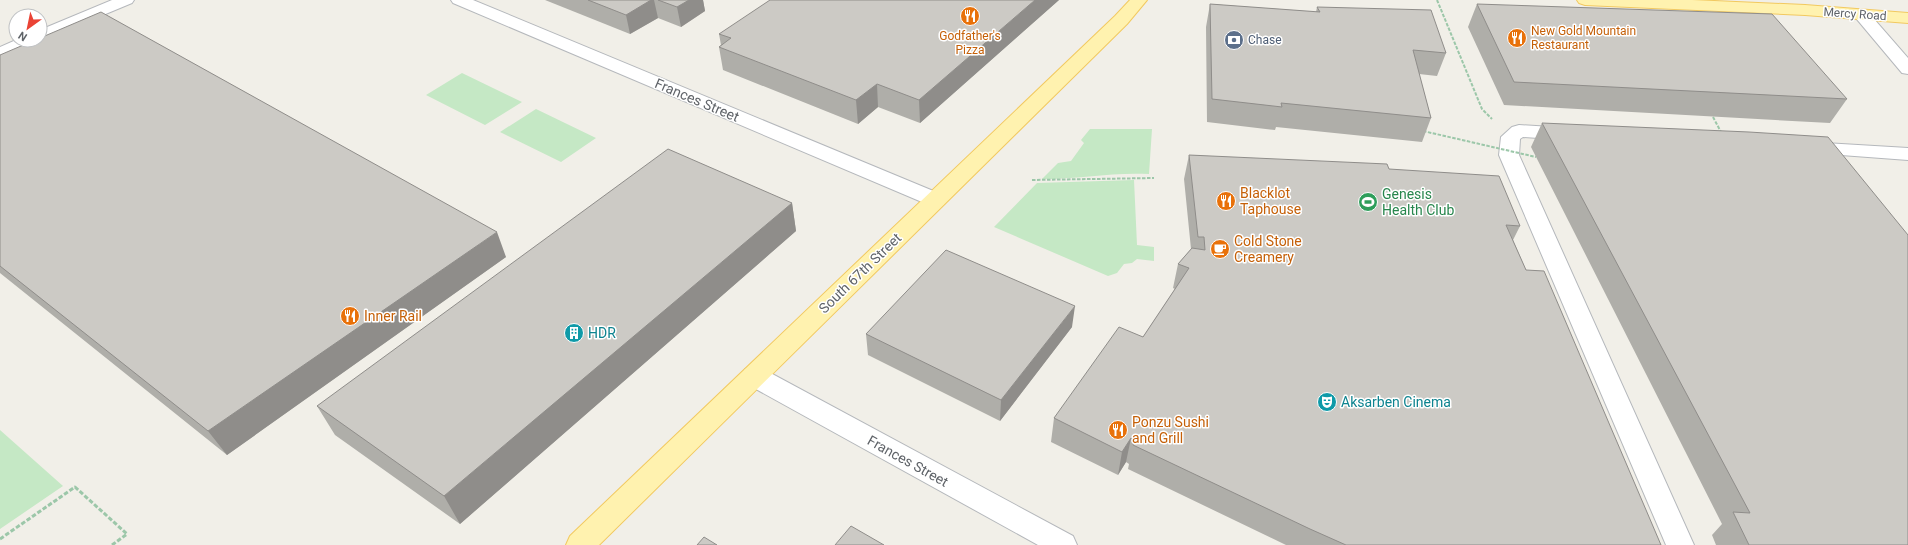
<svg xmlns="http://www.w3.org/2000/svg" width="1908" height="545" font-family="Roboto,sans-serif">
  <rect width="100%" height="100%" fill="#f1efe8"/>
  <!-- green -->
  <path fill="#c5e8c5" d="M 462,73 L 522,102 L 485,125 L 426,95 Z
    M 536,109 L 596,138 L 561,162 L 500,132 Z
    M 1090,129 L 1152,129 L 1149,174 C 1114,172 1078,179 1042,179 L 1058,163 L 1071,161 L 1084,143 L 1081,140 Z
    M 1134,180 L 1137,245 L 1154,247 L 1154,261 L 1137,259 L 1132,263 L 1124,264 L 1117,273 L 1108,276 L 994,227 L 1037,183 Z
    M 0,430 L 63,486 L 0,529 Z"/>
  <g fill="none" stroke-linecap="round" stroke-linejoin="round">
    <!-- minor casing -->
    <g stroke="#b5b8bc" stroke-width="2">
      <path id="minor" d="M 112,0 L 134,0 L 132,3 L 0,58 L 0,47 L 16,40 L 40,40 L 40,30 Z
        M 451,0 L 473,0 L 943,195 L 946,200 L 943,205 L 936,207 L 929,205 L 453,3 Z
        M 1861,9 L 1867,11 L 1908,58 L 1908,74 L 1902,73 L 1855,17 L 1853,14 L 1855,11 Z
        M 1519,125 L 1568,128 L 1575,130 L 1578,134 L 1575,138 L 1568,140 L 1523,137 L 1520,139 L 1519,155 L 1694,545 L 1666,545 L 1499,155 L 1501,137 L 1512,127 Z
        M 1808,142 L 1908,148 L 1908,160 L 1801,152 L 1798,148 L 1801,144 Z
        M 754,367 L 763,369 L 1073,536 L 1077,545 L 1038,545 L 745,383 L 742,376 L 745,369 Z"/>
    </g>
    <!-- major casing -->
    <g stroke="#f2c960" stroke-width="2">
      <path id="major" d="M 1130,0 L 1147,0 L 1127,24 L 599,545 L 566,545 L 570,536 L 1115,16 Z
        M 1577,0 L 1692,0 L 1805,5 L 1908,13 L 1908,23 L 1805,15 L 1585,5 L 1579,3 Z"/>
    </g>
    <!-- path-far1 -->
    <path stroke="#9cc7a9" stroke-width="2" stroke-dasharray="3.5 1.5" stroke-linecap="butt" d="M 1437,0 L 1482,109 L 1492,119
      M 1032,180 L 1154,178"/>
    <!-- path -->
    <path stroke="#9cc7a9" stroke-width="3" stroke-dasharray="4.5 2" stroke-linecap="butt" d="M 0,539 L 75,487 L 127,534 L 112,545"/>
    <!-- minor -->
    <use href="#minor" fill="#fff" fill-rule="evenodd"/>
    <!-- major -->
    <use href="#major" fill="#fff2af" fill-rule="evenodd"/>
    <!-- path-bridge -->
    <path stroke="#9cc7a9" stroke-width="2" stroke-dasharray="3.5 1.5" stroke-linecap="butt" d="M 1713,117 L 1721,132
      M 1423,131 L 1536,157"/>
  </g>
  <!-- wall -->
  <path fill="#afaea9" d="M 545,0 L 703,0 L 705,11 L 681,27 L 658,18 L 630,34 Z
    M 1059,0 L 920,123 L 878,107 L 858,124 L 723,70 L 719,47 L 721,45 L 719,34 Z
    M 1210,4 L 1316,12 L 1317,7 L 1446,53 L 1437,76 L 1419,74 L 1431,118 L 1422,142 L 1276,127 L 1275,130 L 1207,122 L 1206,27 Z
    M 1477,4 L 1847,99 L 1830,123 L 1504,105 L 1468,27 Z
    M 0,55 L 506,257 L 227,455 L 0,273 Z
    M 1542,123 L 1908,545 L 1716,545 L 1712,535 L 1722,524 L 1531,147 Z
    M 1189,155 L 1389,169 L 1520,226 L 1513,240 L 1526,270 L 1661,545 L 1286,545 L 1128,469 L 1129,464 L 1126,462 L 1118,475 L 1051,442 L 1054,418 L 1143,337 L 1175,289 L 1173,288 L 1178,264 L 1191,249 L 1184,179 Z
    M 792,203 L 796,231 L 460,524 L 335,435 L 317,406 Z
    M 1072,327 L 1000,421 L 868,355 L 866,334 Z"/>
  <!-- shaded-wall -->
  <path fill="#8f8d8a" d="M 651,0 L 654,0 L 658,18 L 630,34 L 626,15 Z
    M 689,0 L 703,0 L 705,11 L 681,27 L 677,7 Z
    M 1035,0 L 1059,0 L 920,123 L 919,100 Z
    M 877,84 L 878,107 L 858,124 L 856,100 Z
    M 792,203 L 796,231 L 460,524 L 444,496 Z
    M 497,232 L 506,257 L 227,455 L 208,431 Z
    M 1075,306 L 1072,327 L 1000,421 L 1001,400 Z
    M 1131,438 L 1126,462 L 1118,475 L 1122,452 Z"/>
  <!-- building -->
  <path fill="#cccac5" stroke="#8f8d8a" d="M 588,0 L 651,0 L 626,15 Z
    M 658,0 L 689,0 L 677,7 Z
    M 770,0 L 1035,0 L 919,100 L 877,84 L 856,100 L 719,47 L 731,38 L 719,34 Z
    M 1210,4 L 1320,12 L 1317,7 L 1431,10 L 1446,53 L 1413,50 L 1431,118 L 1281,103 L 1282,107 L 1212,99 Z
    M 1477,4 L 1772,14 L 1847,99 L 1514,82 Z
    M 101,12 L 497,232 L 208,431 L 0,266 L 0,55 L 35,40 L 40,40 L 40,38 Z
    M 1542,123 L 1749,132 L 1828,137 L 1908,235 L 1908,545 L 1749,545 L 1733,512 L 1750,513 Z
    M 668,149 L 792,203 L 444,496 L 317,406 Z
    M 1189,155 L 1387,164 L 1389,169 L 1499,176 L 1520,226 L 1506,225 L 1526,270 L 1544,271 L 1661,545 L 1346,545 L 1310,529 L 1133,445 L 1135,440 L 1131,438 L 1122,452 L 1054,418 L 1119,327 L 1143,337 L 1189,268 L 1178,264 L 1192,248 L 1205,250 L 1204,237 L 1198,237 Z
    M 946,250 L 1075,306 L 1001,400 L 866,334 Z
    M 851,526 L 884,545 L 835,545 Z
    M 704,537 L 717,545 L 697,545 Z"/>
  <!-- icons -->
  <defs>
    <g id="restaurant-disc" transform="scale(1)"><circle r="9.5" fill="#e8710a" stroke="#fff"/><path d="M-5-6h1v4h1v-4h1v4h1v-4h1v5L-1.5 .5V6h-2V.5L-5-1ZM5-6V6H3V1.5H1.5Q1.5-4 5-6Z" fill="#fff"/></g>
    <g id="bank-disc" transform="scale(1)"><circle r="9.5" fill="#5c6f8a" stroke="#fff"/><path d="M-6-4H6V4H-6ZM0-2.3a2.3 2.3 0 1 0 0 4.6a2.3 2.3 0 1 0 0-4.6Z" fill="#fff"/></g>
    <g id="stadium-disc" transform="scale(1)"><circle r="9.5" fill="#2e9e5b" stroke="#fff"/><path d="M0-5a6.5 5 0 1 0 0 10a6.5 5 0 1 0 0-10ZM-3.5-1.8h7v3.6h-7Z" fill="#fff"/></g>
    <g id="cafe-disc" transform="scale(1)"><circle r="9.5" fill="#e8710a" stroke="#fff"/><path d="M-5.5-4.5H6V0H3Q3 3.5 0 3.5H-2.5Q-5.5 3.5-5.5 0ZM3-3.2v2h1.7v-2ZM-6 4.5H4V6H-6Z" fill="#fff"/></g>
    <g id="building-disc" transform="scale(1)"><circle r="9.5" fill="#0f9aa8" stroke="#fff"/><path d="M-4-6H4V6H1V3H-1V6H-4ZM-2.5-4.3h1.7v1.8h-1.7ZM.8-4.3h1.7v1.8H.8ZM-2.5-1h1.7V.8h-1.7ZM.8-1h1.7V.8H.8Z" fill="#fff"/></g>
    <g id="theatre-disc" transform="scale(1)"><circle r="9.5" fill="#0f9aa8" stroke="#fff"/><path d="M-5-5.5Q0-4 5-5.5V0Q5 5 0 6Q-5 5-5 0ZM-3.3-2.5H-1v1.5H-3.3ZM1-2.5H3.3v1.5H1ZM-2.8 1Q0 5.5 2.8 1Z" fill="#fff"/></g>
  </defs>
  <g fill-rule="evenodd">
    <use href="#restaurant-disc" x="970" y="16"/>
    <use href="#restaurant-disc" x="1517" y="38"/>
    <use href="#bank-disc" x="1234" y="40"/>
    <use href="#restaurant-disc" x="1226" y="201"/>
    <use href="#stadium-disc" x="1368" y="202"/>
    <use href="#cafe-disc" x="1220" y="249"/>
    <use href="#restaurant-disc" x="350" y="316"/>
    <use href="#building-disc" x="574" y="333"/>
    <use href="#theatre-disc" x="1327" y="402"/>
    <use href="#restaurant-disc" x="1118" y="430"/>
  </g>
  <g text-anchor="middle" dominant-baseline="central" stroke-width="3" stroke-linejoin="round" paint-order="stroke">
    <!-- far-street labels -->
    <g font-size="12" fill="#5f6368" stroke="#fff">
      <text transform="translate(1855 14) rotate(4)">Mercy Road</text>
    </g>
    <!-- far-food labels -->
    <g font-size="12" fill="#c56008" stroke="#fff" text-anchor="start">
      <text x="1531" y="31">New Gold Mountain<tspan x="1531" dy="14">Restaurant</tspan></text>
      <text x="970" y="36" text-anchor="middle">Godfather's<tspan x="970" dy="14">Pizza</tspan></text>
    </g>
    <!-- far-service labels -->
    <g font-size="12" fill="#4e5e75" stroke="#fff" text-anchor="start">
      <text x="1248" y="40">Chase</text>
    </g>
    <!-- street labels -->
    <g font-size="14" fill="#5f6368" stroke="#fff">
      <text transform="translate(697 100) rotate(23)">Frances Street</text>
      <text transform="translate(860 273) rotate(-44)">South 67th Street</text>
      <text transform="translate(908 461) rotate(29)">Frances Street</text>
    </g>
    <!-- food labels -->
    <g font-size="14" fill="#c56008" stroke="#fff" text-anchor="start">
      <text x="1240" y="193">Blacklot<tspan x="1240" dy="16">Taphouse</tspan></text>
      <text x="1234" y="241">Cold Stone<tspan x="1234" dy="16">Creamery</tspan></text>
      <text x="364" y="316">Inner Rail</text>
      <text x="1132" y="422">Ponzu Sushi<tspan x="1132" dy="16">and Grill</tspan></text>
    </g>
    <!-- leisure labels -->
    <g font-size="14" fill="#27864d" stroke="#fff" text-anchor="start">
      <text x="1382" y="194">Genesis<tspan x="1382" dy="16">Health Club</tspan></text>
    </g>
    <!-- culture labels -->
    <g font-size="14" fill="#0d838f" stroke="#fff" text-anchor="start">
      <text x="588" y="333">HDR</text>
      <text x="1341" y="402">Aksarben Cinema</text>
    </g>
  </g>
  <!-- north arrow -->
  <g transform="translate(28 28) rotate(213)"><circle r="19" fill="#ffffff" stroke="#bfc1c3"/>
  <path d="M0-3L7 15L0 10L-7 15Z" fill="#ea4335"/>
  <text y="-6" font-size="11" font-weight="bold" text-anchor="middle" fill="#5f6368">N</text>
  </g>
</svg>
